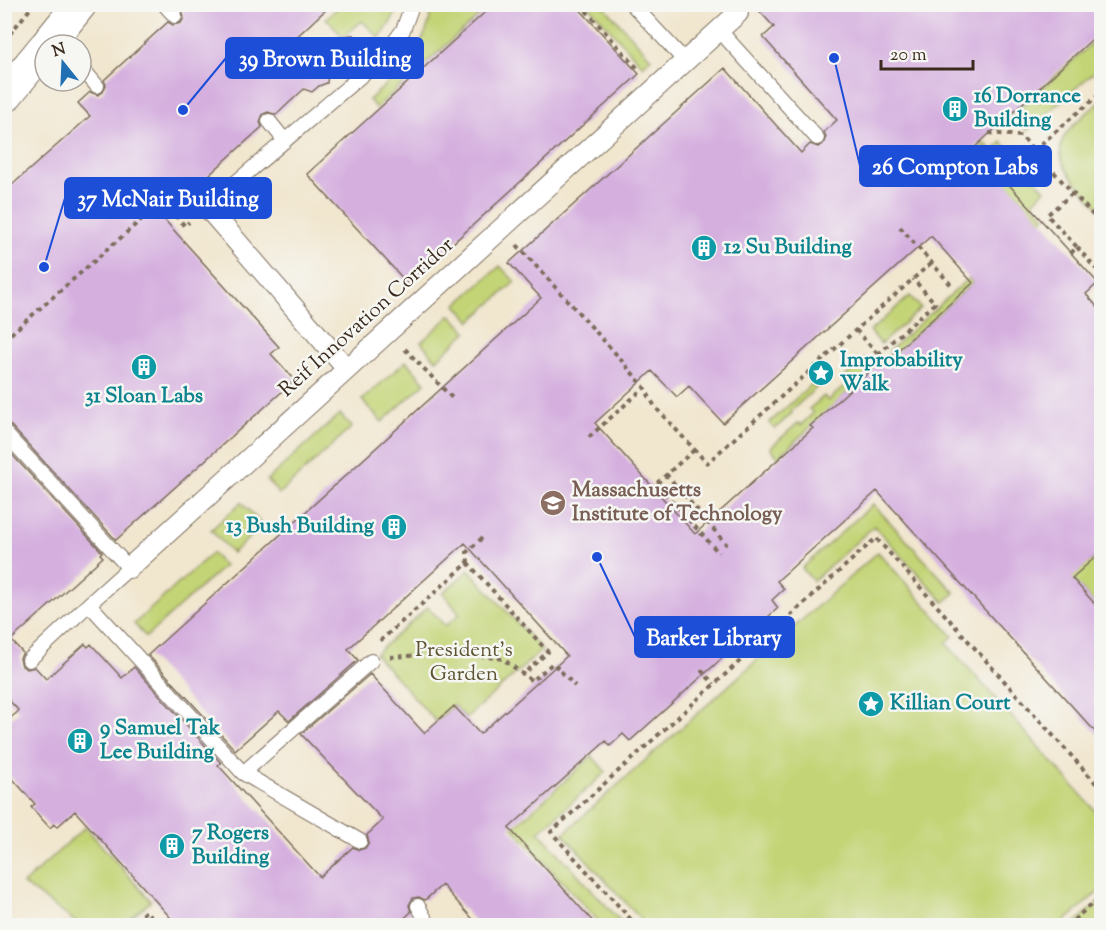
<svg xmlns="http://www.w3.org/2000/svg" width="1106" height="930" font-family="'Sorts Mill Goudy',serif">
  <rect width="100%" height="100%" fill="#f6f6f2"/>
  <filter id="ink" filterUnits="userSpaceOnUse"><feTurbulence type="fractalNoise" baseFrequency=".0167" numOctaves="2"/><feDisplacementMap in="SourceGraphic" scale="12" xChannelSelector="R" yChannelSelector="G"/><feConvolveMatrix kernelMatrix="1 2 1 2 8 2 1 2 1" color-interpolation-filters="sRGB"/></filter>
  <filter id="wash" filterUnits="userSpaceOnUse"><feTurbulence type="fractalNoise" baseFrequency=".008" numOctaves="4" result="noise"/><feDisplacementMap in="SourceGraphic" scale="24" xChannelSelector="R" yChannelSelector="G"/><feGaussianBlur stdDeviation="1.35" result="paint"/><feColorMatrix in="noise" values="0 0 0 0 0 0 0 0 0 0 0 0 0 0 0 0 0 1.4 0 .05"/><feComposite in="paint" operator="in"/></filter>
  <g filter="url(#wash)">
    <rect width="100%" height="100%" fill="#f1e6ce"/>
    <!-- green -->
    <path fill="#c3d476" stroke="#7f7f4a" stroke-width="1.5" d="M 341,5 L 396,5 C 396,17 387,29 379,38 L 362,21 L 343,37 L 326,18 Z
      M 432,5 L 472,5 L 481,14 L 376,108 L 369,100 C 400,72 428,48 432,5 Z
      M 588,5 L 603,5 L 651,58 L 643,66 Z
      M 1101,35 L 1101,66 L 1027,131 L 1012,115 Z
      M 1101,101 L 1101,210 C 1083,189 1042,158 1070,129 C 1079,118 1091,110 1101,101 Z
      M 1002,142 L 1045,190 L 1032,203 L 1045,217 L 1041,221 L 978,151 L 985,143 L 993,151 Z
      M 500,266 L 515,282 L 471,321 L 456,305 Z
      M 969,278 L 973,283 L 893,355 L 889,351 Z
      M 910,296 L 921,308 L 881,344 L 870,331 Z
      M 451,315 L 467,332 L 436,360 L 421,342 Z
      M 865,358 L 874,368 L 778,457 L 770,448 L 798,423 L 801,425 L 813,413 L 809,409 L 824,396 L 828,401 L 848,383 L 844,378 Z
      M 406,361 L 425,383 L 382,422 L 362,400 Z
      M 813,383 L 817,387 L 791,411 L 792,413 L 775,429 L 769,423 Z
      M 340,414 L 352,427 L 279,494 L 267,480 Z
      M 241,502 L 263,526 L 232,553 L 211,530 Z
      M 873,504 L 955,593 L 944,602 L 874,526 L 813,581 L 802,568 Z
      M 878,552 L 953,636 L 946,643 L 1101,817 L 1101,889 L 1061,925 L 646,925 L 563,834 Z
      M 1082,552 L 1090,562 L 1101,552 L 1101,611 L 1063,569 Z
      M 212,553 L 224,566 L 146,637 L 134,624 Z
      M 469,570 L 542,650 L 466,718 L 453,705 L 440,718 L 452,731 L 448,735 L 375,654 L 428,607 L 445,626 L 460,614 L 443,593 Z
      M 592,756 L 606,772 L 539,832 L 623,924 L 621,925 L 602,925 L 513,828 Z
      M 85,827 L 151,901 L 123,925 L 80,925 L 23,884 Z
      M 1101,900 L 1101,925 L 1073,925 Z"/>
    <g id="blocks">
      <!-- building -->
      <path fill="#d5b0df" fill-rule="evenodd" d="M 188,4 L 332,4 L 290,43 L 353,35 L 343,65 L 328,74 L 327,83 L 319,86 L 312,92 L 304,89 L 276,115 L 268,112 L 263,114 L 260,122 L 262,127 L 198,185 L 193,182 L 185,184 L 182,189 L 184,197 L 162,217 L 279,347 L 271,354 L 295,380 L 116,540 L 11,426 L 4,423 L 4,192 L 90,116 L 78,103 L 90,92 L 98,95 L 103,92 L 106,85 L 104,80 L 168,22 L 173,25 L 181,23 L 184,18 L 182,10 Z
        M 494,4 L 575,4 L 639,74 L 408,284 L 307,174 Z
        M 753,4 L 1101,4 L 1101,31 L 975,147 L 1098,283 L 1086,294 L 1101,311 L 1101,552 L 1072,578 L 1101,611 L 1101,738 L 877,491 L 777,581 L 784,589 L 772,600 L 778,608 L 630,741 L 623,734 L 610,746 L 606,741 L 509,828 L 597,926 L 479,926 L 442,885 L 425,900 L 419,897 L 413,898 L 409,905 L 411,912 L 396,926 L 178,926 L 75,811 L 57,827 L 54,824 L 50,828 L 31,807 L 35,804 L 4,769 L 4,723 L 19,711 L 4,695 L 4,446 L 102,552 L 100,554 L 103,557 L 11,640 L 23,653 L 20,658 L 22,666 L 27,669 L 35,667 L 46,679 L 85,644 L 88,647 L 91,644 L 122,678 L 134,667 L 221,763 L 218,765 L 320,877 L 353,847 L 359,850 L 365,848 L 369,842 L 367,835 L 383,820 L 301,734 L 370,674 L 424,733 L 454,706 L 480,734 L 567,656 L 465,543 L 348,649 L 358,660 L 289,721 L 279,711 L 235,750 L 148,655 L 541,298 L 509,263 L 725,68 L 801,153 L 810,144 L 818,147 L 823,144 L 826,137 L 824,132 L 837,120 L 763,37 L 774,27 ZM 931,236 L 973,283 L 880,366 L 878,364 L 810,426 L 813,428 L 695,534 L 595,423 L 652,371 L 677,397 L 689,386 L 723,423 Z"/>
    </g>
  </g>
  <g filter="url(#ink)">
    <use href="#blocks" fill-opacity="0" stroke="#7b6c5c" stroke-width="1.5"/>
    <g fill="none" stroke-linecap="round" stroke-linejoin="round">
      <!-- service casing -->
      <g stroke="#7b6c5c" stroke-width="16">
        <path id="service" d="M 164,4 L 175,16
          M 632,4 L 685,61
          M 719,30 L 817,138
          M 81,67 L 97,86
          M 269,121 L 285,141
          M 191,191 L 207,207 L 383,57 L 403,30 L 411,8 L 410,4
          M 4,432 L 129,568 L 89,604 L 29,660
          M 89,604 L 243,773 L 360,841
          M 243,773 L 371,661
          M 418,906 L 429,926"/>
      </g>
      <!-- pedestrian casing -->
      <g stroke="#7b6c5c" stroke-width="22">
        <path id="pedestrian" d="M 207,207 L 347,369
          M 129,568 L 738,13"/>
      </g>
      <!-- secondary casing -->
      <g stroke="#7b6c5c" stroke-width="35">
        <path id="secondary" d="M 47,45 L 80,4
          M 4,97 L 45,47"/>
      </g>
      <!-- path -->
      <path stroke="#7b6c5c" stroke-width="4" stroke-dasharray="4.5 4.5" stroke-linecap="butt" d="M 580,4 L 640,71
        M 4,41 L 34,4
        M 989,133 L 1021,136 L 1102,225
        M 4,137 L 12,129
        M 1034,150 L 1102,92
        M 900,227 L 953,287
        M 517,245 L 616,354 L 644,387 L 655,407 L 707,463 L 931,263
        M 1077,247 L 1095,268 L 1102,268
        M 1071,253 L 1077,247 L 1047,215 L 1073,193
        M 856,330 L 885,362
        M 4,340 L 158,205 L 171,211 L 185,226 L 189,222
        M 405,349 L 454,400
        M 878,354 L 935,303 L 913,279
        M 589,437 L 644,388
        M 694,450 L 656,484 L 719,553
        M 666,474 L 727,545
        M 468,563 L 467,552 L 482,538
        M 380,641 L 468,563 L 548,652 L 523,674
        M 390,657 L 458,653 L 503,659 L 532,681 L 553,663 L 575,686
        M 701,670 L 714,684
        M 128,926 L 146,911 L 159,926
        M 637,926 L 551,832 L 876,538 L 1102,790
        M 1067,926 L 1102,895"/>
      <!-- service -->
      <use href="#service" stroke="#fff" stroke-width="14"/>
      <!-- pedestrian -->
      <use href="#pedestrian" stroke="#fff" stroke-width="20"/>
      <!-- secondary -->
      <use href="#secondary" stroke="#fff" stroke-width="33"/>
    </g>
  </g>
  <!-- icons -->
  <defs>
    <g id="building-disc" transform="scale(1.35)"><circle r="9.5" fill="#0f9aa8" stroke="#f6f6f2"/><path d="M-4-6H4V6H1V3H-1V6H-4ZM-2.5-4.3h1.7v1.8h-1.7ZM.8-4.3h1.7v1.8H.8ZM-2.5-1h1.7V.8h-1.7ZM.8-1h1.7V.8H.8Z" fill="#fff"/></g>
    <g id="sight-disc" transform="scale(1.35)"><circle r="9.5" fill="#0f9aa8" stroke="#f6f6f2"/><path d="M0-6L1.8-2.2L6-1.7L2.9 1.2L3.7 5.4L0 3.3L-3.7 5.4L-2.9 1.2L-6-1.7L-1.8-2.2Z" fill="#fff"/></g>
    <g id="university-disc" transform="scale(1.35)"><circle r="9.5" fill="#8d6e63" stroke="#f6f6f2"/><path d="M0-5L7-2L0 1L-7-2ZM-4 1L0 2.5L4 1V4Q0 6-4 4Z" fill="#fff"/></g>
  </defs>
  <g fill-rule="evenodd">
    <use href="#building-disc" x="955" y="109"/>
    <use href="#building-disc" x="704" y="248"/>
    <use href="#building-disc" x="144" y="367"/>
    <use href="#sight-disc" x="821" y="373"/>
    <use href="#university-disc" x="553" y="503"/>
    <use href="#building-disc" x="394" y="527"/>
    <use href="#sight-disc" x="871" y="704"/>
    <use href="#building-disc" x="80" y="741"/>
    <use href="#building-disc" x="172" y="846"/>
  </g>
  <g text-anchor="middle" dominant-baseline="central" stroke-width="5" stroke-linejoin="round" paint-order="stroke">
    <!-- culture labels -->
    <g font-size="21" font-weight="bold" fill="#0d838f" stroke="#f6f6f2" text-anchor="start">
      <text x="974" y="97">16 Dorrance<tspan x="974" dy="24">Building</tspan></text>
      <text x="724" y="248">12 Su Building</text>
      <text x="840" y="361">Improbability<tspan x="840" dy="24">Walk</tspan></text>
      <text x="144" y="397" text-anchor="middle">31 Sloan Labs</text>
      <text x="374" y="527" text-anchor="end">13 Bush Building</text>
      <text x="890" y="704">Killian Court</text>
      <text x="100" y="729">9 Samuel Tak<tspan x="100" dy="24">Lee Building</tspan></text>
      <text x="192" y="834">7 Rogers<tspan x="192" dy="24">Building</tspan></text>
    </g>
    <!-- street labels -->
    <g font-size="21" fill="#3b2a1e" stroke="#f6f6f2">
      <text transform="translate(367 318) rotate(-42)">Reif Innovation Corridor</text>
    </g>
    <!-- education labels -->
    <g font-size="21" font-weight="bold" fill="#785e54" stroke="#f6f6f2" text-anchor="start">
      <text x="572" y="491">Massachusetts<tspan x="572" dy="24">Institute of Technology</tspan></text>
    </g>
    <!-- park labels -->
    <g font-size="21" fill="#5d5434" stroke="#f6f6f2">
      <text x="464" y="651">President's<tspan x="464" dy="24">Garden</tspan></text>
    </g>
  </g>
  <!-- callouts -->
  <path fill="none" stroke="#1d4ed8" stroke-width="2" d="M183 110L226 58M834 58L860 166M44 267L65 198M597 557L635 637"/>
  <g fill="#1d4ed8" stroke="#f6f6f2" stroke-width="2">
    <circle cx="183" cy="110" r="6"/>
    <circle cx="834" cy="58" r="6"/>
    <circle cx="44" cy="267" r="6"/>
    <circle cx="597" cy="557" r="6"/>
  </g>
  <g fill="#1d4ed8" stroke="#1d4ed8" stroke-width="2">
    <rect x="226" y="38" width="197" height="40" rx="6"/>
    <rect x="860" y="146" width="191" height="40" rx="6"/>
    <rect x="65" y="178" width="206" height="40" rx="6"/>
    <rect x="635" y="617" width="159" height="40" rx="6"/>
  </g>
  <g font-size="22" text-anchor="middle" font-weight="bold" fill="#fff">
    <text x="325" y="66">39 Brown Building</text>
    <text x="955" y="174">26 Compton Labs</text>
    <text x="168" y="206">37 McNair Building</text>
    <text x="714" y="645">Barker Library</text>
  </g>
  <!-- margin -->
  <rect width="1106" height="930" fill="none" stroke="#f6f6f2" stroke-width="24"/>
  <!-- north arrow -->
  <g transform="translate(63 63) rotate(342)"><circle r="28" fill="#f6f6f2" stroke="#aba49d" stroke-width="1.5"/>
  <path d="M0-4.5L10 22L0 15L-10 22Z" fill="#1f6fb2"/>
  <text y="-9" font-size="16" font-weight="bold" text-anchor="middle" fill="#3b2a1e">N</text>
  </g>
  <!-- scale -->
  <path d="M881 60v9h92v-9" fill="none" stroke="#3b2a1e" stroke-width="3"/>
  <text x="890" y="60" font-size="18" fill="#3b2a1e" stroke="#f6f6f2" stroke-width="4.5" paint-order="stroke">20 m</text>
</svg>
